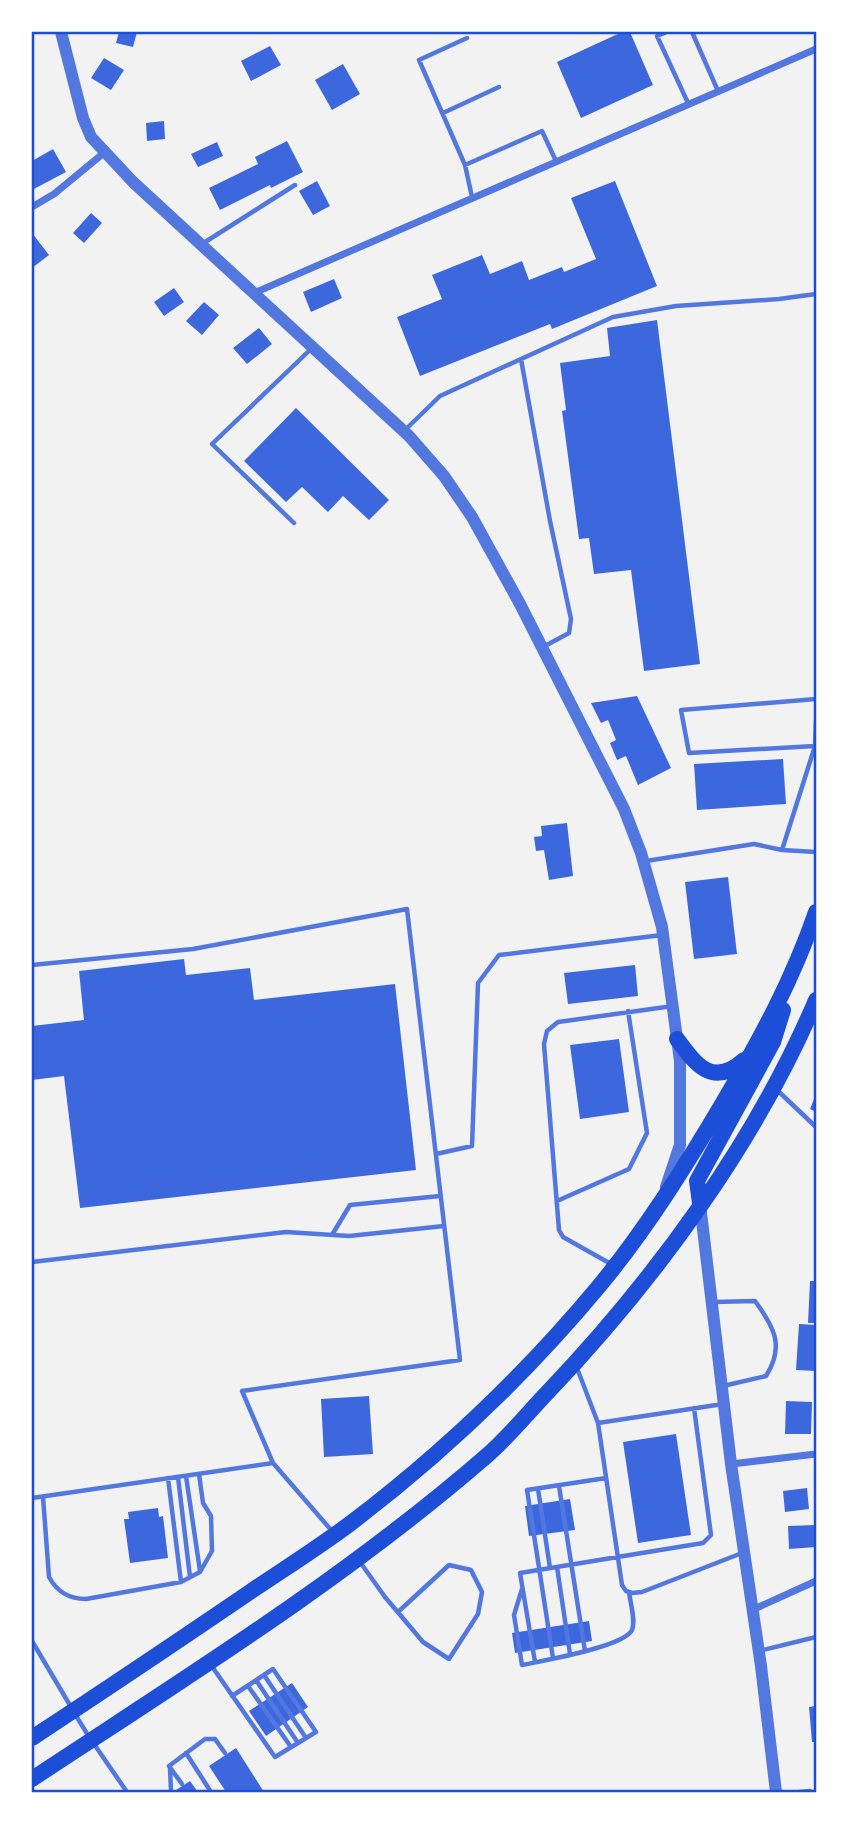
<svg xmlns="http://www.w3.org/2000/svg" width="848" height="1824" font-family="Literata,serif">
  <rect width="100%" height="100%" fill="#f2f2f2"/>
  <!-- building -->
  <path fill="#3d67dc" d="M 119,32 L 137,32 L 133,47 L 116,43 Z
    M 622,32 L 630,32 L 653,85 L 581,118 L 557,62 Z
    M 270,46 L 281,65 L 251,81 L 241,61 Z
    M 104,58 L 124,70 L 111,90 L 91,78 Z
    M 343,64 L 360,94 L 332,110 L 315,80 Z
    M 164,121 L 165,139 L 147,141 L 146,123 Z
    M 287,141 L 303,172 L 271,188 L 270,185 L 220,210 L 209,188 L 258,164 L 255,157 Z
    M 217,142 L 223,156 L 198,167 L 191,154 Z
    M 53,149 L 66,172 L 32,190 L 32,161 Z
    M 317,181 L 330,206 L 313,215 L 299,191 Z
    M 615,181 L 657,286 L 552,329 L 550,324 L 420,376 L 397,317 L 442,299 L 432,275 L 482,255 L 490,274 L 522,261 L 529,280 L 562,267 L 564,272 L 596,259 L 571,198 Z
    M 91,213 L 102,223 L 84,243 L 73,233 Z
    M 32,233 L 49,255 L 32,268 Z
    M 334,279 L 342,298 L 311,312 L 303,292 Z
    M 174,288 L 184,302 L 164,316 L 154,302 Z
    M 204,302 L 219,315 L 202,335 L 186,321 Z
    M 657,320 L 700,664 L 644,671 L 631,570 L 594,574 L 589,538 L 579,539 L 562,411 L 566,410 L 560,363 L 610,356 L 607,328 Z
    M 259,328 L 272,344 L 247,364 L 233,348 Z
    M 296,408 L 389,500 L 369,520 L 343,496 L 328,512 L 302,487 L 286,502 L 244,461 Z
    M 637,696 L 671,768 L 638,785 L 626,756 L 617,760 L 610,743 L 616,740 L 608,720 L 601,723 L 591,703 Z
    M 783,759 L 786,804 L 697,810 L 694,764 Z
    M 567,823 L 573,876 L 549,880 L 544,850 L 536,851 L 534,837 L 542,836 L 541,826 Z
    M 728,877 L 737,954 L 694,959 L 685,882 Z
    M 184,959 L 186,975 L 250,968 L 254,1000 L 395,984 L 416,1170 L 80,1208 L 64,1076 L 32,1080 L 32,1026 L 84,1020 L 79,971 Z
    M 635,965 L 638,996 L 568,1004 L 564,973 Z
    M 619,1039 L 629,1112 L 580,1119 L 570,1045 Z
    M 816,1094 L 816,1112 L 810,1109 Z
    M 810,1281 L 816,1281 L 816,1323 L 808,1323 Z
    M 799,1324 L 816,1325 L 816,1371 L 796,1370 Z
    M 369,1396 L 373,1454 L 324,1457 L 321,1399 Z
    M 786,1401 L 812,1402 L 811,1434 L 785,1434 Z
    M 676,1434 L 691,1535 L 638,1543 L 623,1442 Z
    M 807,1488 L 809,1509 L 785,1512 L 783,1491 Z
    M 570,1499 L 575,1530 L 529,1536 L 525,1506 Z
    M 158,1508 L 159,1517 L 163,1516 L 168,1558 L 130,1563 L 124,1519 L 129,1519 L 128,1512 Z
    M 816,1525 L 816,1547 L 789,1549 L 788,1526 Z
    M 589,1621 L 592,1641 L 515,1653 L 512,1633 Z
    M 292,1683 L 308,1707 L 266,1736 L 249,1711 Z
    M 816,1706 L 816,1742 L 812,1742 L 809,1707 Z
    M 236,1748 L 264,1792 L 226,1792 L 209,1766 Z
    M 190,1781 L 198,1792 L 173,1792 Z"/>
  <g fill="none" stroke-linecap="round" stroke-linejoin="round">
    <!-- service -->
    <path stroke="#5277de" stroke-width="4.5" d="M 667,32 L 657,36 L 688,103
      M 692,32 L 718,91
      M 467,38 L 419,60 L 465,165 L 542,131 L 556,161
      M 443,113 L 499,87
      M 465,165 L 472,197
      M 202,244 L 295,185
      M 521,359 L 550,521 L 571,619 L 569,633 L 543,647
      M 405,430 L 440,396 L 613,317 L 676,306 L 779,299 L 816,294
      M 294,523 L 212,444 L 312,348
      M 815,746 L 816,720
      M 782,850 L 816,852
      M 646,861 L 754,844 L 782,850 L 815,746 L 689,753 L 681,710 L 816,699
      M 32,965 L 193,949 L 407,909 L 460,1360 L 242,1391 L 273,1463 L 332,1531
      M 777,1090 L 816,1127
      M 436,1154 L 472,1146 L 478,983 L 499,955 L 662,935
      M 557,1201 L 629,1169 L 647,1133 L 628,1011
      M 332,1235 L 350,1205 L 440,1196
      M 32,1262 L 286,1232 L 349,1236 L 444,1226
      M 611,1264 L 563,1237 L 559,1230 L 544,1044 L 547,1031 L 558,1022 L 673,1006
      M 713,1302 L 755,1301 C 774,1327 785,1346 766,1376 L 723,1386
      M 577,1368 L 598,1423
      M 723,1404 L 598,1423 L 622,1585 L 626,1591 L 632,1593 L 642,1592 L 742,1553
      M 186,1476 L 200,1571
      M 178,1477 L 190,1577
      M 168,1478 L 181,1582
      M 559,1486 L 585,1651
      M 538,1489 L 550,1568
      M 43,1497 L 49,1577 C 57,1592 69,1599 86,1599 L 181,1582 L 200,1572 L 212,1551 L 211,1516 L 203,1503 L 199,1474
      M 32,1498 L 273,1463
      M 360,1562 L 385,1597 L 423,1642 L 449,1659 L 478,1614 L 482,1592 L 471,1570 L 449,1565 L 398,1612
      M 557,1567 L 570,1654
      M 522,1589 L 514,1615 L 522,1665 C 541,1661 624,1647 632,1630 C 636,1621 630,1602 629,1592
      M 32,1641 L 71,1707
      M 759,1651 L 816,1637
      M 553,1658 L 527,1490 L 606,1478
      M 535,1662 L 520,1573 L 703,1543 L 711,1535 L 694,1408
      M 211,1665 L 275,1757 L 316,1732 L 273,1669 L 232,1696
      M 264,1675 L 306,1738
      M 256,1680 L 298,1743
      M 248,1686 L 291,1747
      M 75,1714 L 89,1737
      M 94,1744 L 127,1792
      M 186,1753 L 211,1792
      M 170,1768 L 171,1791
      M 182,1784 L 169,1766 L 205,1739 L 215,1739 L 225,1753
      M 799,1792 L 810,1791"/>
    <!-- minor -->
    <path stroke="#5277de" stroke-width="7" d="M 32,207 L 54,194 L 105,152
      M 254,293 L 816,49
      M 731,1464 L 816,1454
      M 752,1610 L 816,1581"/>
    <!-- tertiary -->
    <path stroke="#5277de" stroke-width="12" d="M 61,32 L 83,118 L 91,137 L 133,182 L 409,436 L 444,476 L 472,517 L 520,604 L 624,809 L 641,853 L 662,927 L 680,1061 L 680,1145 L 666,1187
      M 700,1204 L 731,1464 L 761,1666 L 776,1792"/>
    <!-- trunk -->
    <path stroke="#1d4ed8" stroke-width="16" d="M 677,1039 C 696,1065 713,1088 744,1060
      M 700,1203 L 697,1181 L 773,1042 L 783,1010
      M 32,1738 C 105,1690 178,1641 250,1592 C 284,1569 319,1547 351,1523 C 443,1453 527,1373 600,1285 C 647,1228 687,1164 724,1101 C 760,1040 793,979 816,912
      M 32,1779 C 185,1678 343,1580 483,1459 C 506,1440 525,1416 546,1394 C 653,1282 755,1144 816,1000"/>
  </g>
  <!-- border -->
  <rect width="848" height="1824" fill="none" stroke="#ffffff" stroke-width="66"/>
  <rect x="33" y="33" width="782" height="1758" fill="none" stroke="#1d4ed8" stroke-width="2.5"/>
</svg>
